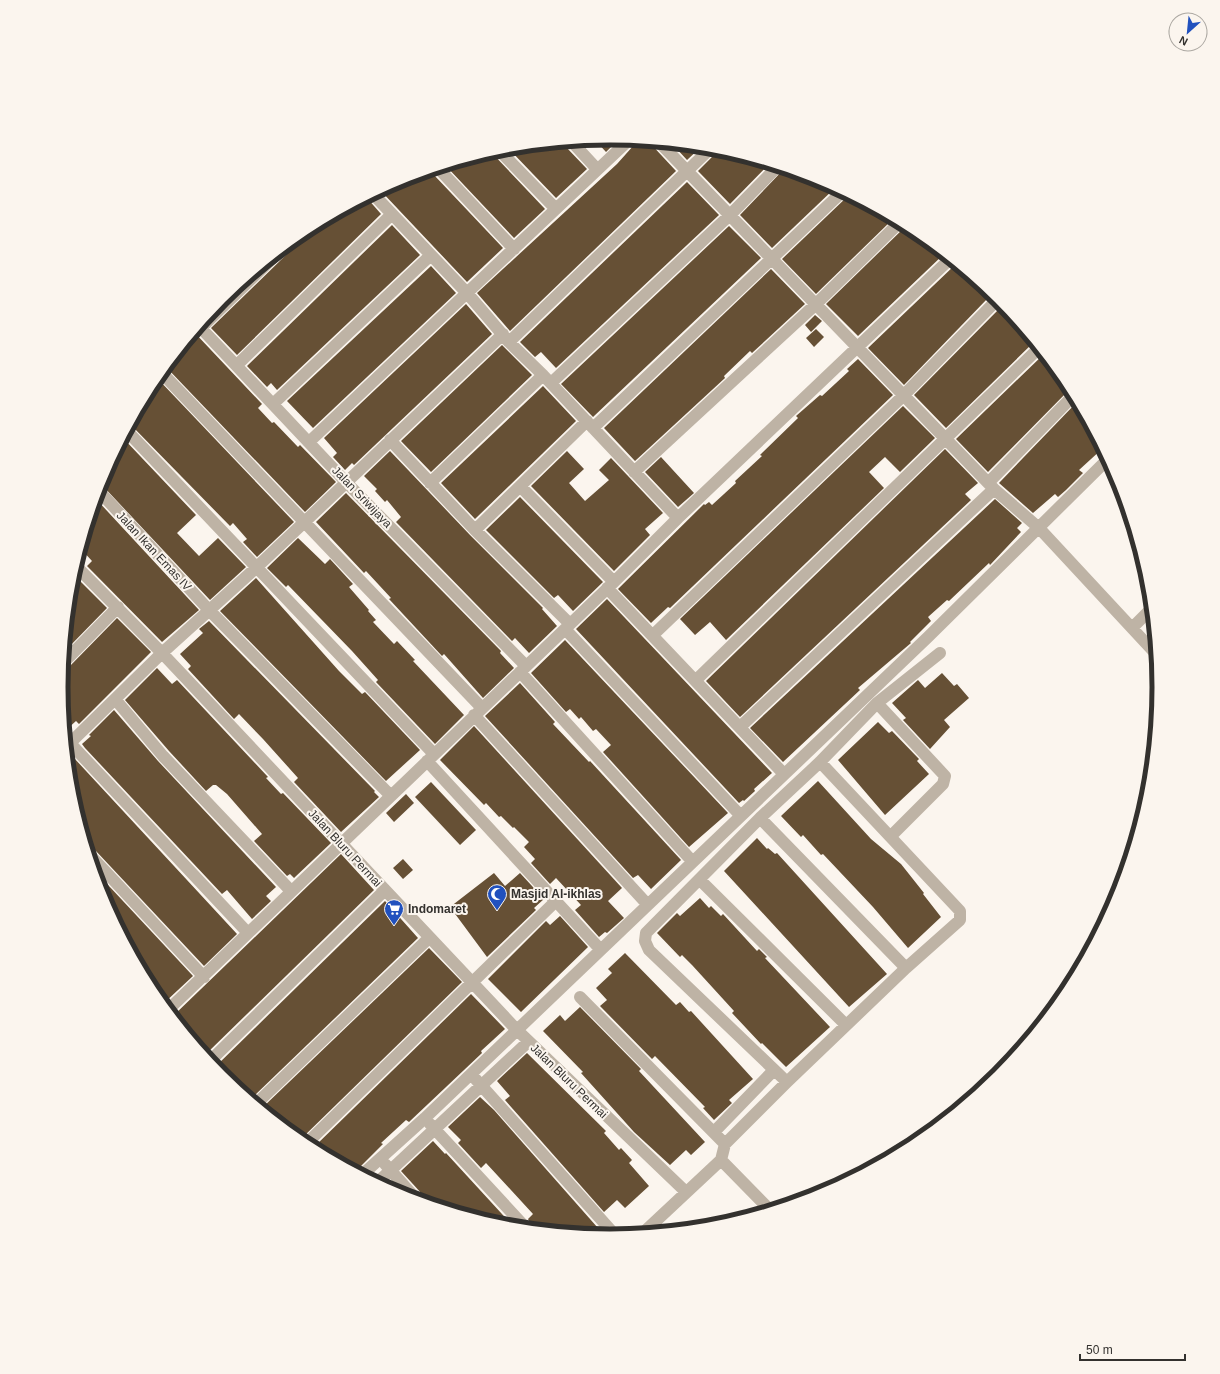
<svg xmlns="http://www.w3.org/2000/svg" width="1220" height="1374" font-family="Helvetica,sans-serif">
  <rect width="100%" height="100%" fill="#fbf5ee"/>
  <!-- building -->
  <path fill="#665035" d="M 610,138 L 619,139 L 606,152 L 595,140 Z
    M 636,141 L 649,142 L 676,171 L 510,331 L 477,293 L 617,164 L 634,145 Z
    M 565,142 L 566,147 L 587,169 L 556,198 L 508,148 Z
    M 679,145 L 701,147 L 687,160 L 676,148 Z
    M 718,149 L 769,164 L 730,204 L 698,171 L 716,153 Z
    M 491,152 L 545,209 L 514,238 L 446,166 Z
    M 784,169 L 820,180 L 835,188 L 772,248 L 740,215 Z
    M 425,172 L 430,178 L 434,175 L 503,248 L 467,282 L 380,190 L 400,180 Z
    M 687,182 L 719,215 L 556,368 L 541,352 L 535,357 L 520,342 Z
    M 849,195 L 893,219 L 816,294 L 782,259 Z
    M 367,198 L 381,214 L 237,355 L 211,328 L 287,254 L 289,250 L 298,242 L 296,240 L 311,227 Z
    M 392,225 L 420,255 L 277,390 L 271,383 L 267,387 L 247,366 Z
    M 729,226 L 761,258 L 593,417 L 561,384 Z
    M 906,226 L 915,231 L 944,254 L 858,336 L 826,304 Z
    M 956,264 L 991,293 L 986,296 L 988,298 L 904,385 L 868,348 Z
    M 431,266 L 456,293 L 313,428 L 287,401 Z
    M 771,269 L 805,304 L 752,353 L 750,351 L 724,376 L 725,378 L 635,461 L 604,428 Z
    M 466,304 L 492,334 L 354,465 L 352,463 L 345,470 L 333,457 L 337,453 L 324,438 Z
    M 999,309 L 1002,313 L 1006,309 L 1034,342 L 946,428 L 914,395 Z
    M 815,315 L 822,321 L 811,332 L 805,325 Z
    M 816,329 L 824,337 L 814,347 L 806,338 Z
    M 194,332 L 262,404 L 258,408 L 272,423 L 274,422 L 298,447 L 300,445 L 336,482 L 305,512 L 166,367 Z
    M 502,345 L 532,375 L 431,472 L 401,441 Z
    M 1044,354 L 1070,389 L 988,472 L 956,439 Z
    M 858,359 L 893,395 L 670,608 L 668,607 L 651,623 L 618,589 L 704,504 L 705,505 L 709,502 L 712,505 L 736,483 L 735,481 L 762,456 L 760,455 L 798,418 L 796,416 L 820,395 L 822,396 L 849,371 L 847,369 Z
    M 157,378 L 294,522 L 257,557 L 243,542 L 247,539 L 233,523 L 230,526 L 131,425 Z
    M 543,386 L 576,421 L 475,519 L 441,483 Z
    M 1077,402 L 1102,449 L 1079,470 L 1083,473 L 1066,490 L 1058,497 L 1055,494 L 1033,513 L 999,483 Z
    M 903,406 L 935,438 L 900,472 L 885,457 L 869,472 L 884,488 L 726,640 L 710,622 L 695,635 L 680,619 Z
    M 123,438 L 196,515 L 177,533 L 199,556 L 218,538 L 246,567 L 210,600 L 101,484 Z
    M 945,449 L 978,483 L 965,494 L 971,500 L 740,717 L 706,681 Z
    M 390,451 L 470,535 L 543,608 L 542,609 L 557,626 L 529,653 L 515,638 L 512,641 L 396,522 L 401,517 L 387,500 L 385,502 L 375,491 L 377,489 L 364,476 Z
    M 567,451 L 584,469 L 569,483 L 585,501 L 609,480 L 599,470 L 611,458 L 663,513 L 645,529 L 650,535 L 614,571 L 531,486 Z
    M 661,457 L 694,493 L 678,507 L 645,472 Z
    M 346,493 L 501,651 L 500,653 L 514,668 L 483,698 L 444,654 L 442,656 L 389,599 L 391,598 L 366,571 L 364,573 L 316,522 Z
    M 520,497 L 603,582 L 573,611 L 558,595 L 554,598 L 486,530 Z
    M 96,499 L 199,610 L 162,642 L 87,566 L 92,561 L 81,549 Z
    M 995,499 L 1022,523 L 1017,528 L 1021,532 L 990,565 L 989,563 L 949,601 L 947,600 L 928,617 L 931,621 L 910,642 L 911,643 L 858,688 L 860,690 L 783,762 L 750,728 Z
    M 298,538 L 325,564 L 330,559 L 353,584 L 349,587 L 369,610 L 368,611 L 376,620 L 373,622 L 394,644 L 397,641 L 415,660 L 413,661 L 464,715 L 435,744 L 376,682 L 378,680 L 352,651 L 288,585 L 286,587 L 267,568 Z
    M 75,576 L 107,608 L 65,651 L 72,580 Z
    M 256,578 L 339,671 L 362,694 L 365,692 L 420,750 L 386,781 L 220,611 Z
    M 607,599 L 772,773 L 754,789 L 755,791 L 744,801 L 743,800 L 739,803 L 576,629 Z
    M 117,618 L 151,652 L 79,724 L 76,721 L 65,731 L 61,687 L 63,670 L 68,668 Z
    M 209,621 L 375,791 L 374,792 L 379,797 L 341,832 L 294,782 L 298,778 L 263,739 L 239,714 L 234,719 L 188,669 L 191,666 L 180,654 L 203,633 L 199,629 Z
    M 565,640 L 728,813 L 689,847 L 603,752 L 611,745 L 596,729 L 593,731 L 581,717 L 579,719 L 570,709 L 566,712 L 531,673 Z
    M 157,668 L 172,684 L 177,680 L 268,777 L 266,778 L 281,794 L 283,793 L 331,843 L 294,878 L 290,874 L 287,876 L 254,841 L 262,834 L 227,794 L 216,785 L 213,785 L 206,791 L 169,751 L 125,700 Z
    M 942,673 L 954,686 L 957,684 L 969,698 L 944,720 L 950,727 L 930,749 L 903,720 L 906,718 L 892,703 L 918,680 L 925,688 Z
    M 520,683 L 555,722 L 553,724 L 589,762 L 590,761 L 681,860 L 651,889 L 638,875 L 633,878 L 485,716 Z
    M 114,710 L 158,761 L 276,887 L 266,896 L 271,901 L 252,919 L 227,890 L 222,894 L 85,748 L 82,744 L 91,736 L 89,735 Z
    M 878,722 L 889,733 L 892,731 L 919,759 L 917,761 L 929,774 L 885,815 L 838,760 Z
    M 474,726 L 622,888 L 608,901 L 624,918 L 607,933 L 605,932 L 599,937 L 575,910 L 581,905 L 556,878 L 550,884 L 531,863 L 535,859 L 524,847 L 529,842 L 514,827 L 513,828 L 501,816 L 499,817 L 486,803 L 484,805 L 440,760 Z
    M 74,758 L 237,934 L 204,966 L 95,850 L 88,848 L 72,794 L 68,763 Z
    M 818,781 L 871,839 L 901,864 L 924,893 L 923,894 L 941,917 L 908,948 L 873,907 L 823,854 L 821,855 L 803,835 L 801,837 L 781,816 Z
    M 431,782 L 476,830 L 460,845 L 415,797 Z
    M 406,794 L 414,803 L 394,822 L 386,813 Z
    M 757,838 L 767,849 L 768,848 L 775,854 L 777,853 L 887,974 L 849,1007 L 724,871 Z
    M 341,854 L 374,890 L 205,1055 L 173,1016 Z
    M 403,859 L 413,870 L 403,879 L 393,868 Z
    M 95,871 L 193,976 L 163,1004 L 153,992 L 103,897 Z
    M 494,873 L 505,886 L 520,873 L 544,899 L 534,908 L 536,910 L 487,957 L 450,907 Z
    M 700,898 L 709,908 L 711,906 L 721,916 L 723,914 L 757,951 L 759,949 L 767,957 L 765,958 L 830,1027 L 786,1067 L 762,1043 L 761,1044 L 732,1013 L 734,1011 L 692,965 L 682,955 L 680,957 L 657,933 L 677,913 L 680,916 Z
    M 385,901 L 418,938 L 251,1099 L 230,1079 L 228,1081 L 222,1075 L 215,1067 Z
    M 560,916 L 588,947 L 521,1012 L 488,979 L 546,921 L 550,925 Z
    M 429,948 L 462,982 L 300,1140 L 262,1108 Z
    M 625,953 L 676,1005 L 680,1002 L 689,1012 L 691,1011 L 753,1079 L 729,1100 L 732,1103 L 714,1120 L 703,1108 L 705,1107 L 655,1056 L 652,1059 L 600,1006 L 607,1000 L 596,988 L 612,973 L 608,969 Z
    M 471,994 L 505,1029 L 481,1051 L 482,1053 L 409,1122 L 406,1120 L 381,1143 L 383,1144 L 356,1171 L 313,1148 Z
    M 580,1007 L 641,1069 L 639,1071 L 705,1142 L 691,1155 L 686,1150 L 670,1165 L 634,1132 L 581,1073 L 583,1072 L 543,1031 L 560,1015 L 565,1021 Z
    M 527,1053 L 606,1131 L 604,1133 L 619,1150 L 621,1148 L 632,1160 L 629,1163 L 649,1186 L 625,1208 L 617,1200 L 604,1212 L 505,1100 L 510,1096 L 497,1081 Z
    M 480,1097 L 494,1110 L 605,1236 L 533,1228 L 528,1219 L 533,1214 L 486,1163 L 481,1168 L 458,1143 L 461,1140 L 448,1127 Z
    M 433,1141 L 445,1154 L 446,1153 L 514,1227 L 503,1225 L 423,1201 L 422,1194 L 401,1171 Z
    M 390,1181 L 402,1195 L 385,1186 Z"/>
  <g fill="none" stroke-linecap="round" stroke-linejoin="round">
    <!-- street -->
    <path stroke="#beb3a5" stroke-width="12" d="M 572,142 L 597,169
      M 660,143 L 994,489 L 1039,528 L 1156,654
      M 499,150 L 556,209
      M 438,168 L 514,249
      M 373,194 L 467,293 L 509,342 L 543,375 L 678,518
      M 199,326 L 346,482 L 526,666
      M 201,328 L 282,249
      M 509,342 L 711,148
      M 237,365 L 392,214
      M 161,372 L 482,708
      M 551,383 L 730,215 L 777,167
      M 273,404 L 431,255
      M 593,428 L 842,192
      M 127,431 L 434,754
      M 390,440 L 475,530 L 570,624
      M 309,442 L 629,140
      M 634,472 L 815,305 L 900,222
      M 430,483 L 543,375
      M 988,483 L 1074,395
      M 520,486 L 614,582
      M 99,491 L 209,610 L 390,795
      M 475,530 L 587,421
      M 76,566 L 162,653 L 516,1029 L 686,1192
      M 607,588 L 784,774
      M 1132,628 L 1151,609
      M 565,629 L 740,815
      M 653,635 L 903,396 L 998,299
      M 63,663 L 118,607
      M 520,672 L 692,861
      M 696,680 L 1039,348
      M 115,699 L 163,756 L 291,891
      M 877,703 L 945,776 L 943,784 L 891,836
      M 474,715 L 647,904
      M 740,727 L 994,489
      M 70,743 L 248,933
      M 67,746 L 162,653 L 257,567 L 503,334
      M 427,761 L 600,949
      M 760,818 L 906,968
      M 90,855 L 204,977
      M 700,880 L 846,1025
      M 580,997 L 725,1144
      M 168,1010 L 614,582 L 678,518 L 950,259
      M 210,1061 L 384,891
      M 471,1074 L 615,1235
      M 787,1082 L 649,950 L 645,941 L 646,933 L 760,818 L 820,762 L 877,703 L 940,653
      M 256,1104 L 429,938
      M 430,1124 L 526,1228
      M 714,1132 L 774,1070
      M 306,1144 L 556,901
      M 721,1160 L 770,1210
      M 385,1164 L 416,1199
      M 363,1174 L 425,1118 L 928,637 L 1108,459
      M 378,1182 L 528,1042
      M 643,1233 L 721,1160 L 725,1144 L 787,1082 L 906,968 L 960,920 L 960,911 L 820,762"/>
  </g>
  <!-- icons -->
  <defs>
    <g id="mosque-pin" transform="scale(1)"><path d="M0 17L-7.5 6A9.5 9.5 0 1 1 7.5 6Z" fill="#2151be" stroke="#fbf5ee"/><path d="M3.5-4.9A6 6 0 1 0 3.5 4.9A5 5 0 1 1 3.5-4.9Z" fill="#fff"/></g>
    <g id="supermarket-pin" transform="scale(1)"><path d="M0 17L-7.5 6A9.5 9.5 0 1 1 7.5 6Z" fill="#2151be" stroke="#fbf5ee"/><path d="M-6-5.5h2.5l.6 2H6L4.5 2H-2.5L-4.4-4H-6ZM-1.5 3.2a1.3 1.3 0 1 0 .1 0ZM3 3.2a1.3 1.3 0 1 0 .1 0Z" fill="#fff"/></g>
  </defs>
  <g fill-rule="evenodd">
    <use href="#mosque-pin" x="497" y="894"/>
    <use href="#supermarket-pin" x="394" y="909"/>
  </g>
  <g text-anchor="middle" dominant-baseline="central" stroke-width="4" stroke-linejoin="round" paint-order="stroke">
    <!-- street labels -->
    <g font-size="12" fill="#33312e" stroke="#fbf5ee">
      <text transform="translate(362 497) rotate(46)">Jalan Sriwijaya</text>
      <text transform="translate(154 551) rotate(47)">Jalan Ikan Emas IV</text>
      <text transform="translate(345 848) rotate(47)">Jalan Bluru Permai</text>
      <text transform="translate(569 1081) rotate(44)">Jalan Bluru Permai</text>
    </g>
    <!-- poi labels -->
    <g font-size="12" font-weight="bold" fill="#33312e" stroke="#fbf5ee" text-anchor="start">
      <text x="511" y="894">Masjid Al-ikhlas</text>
      <text x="408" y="909">Indomaret</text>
    </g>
  </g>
  <!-- crop -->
  <path d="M0 0H1220V1374H0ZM68 687a542 542 0 1 1 1084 0a542 542 0 1 1-1084 0Z" fill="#fbf5ee" fill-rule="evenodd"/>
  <path fill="none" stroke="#33312e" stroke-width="5" d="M68 687a542 542 0 1 1 1084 0a542 542 0 1 1-1084 0Z"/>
  <!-- north arrow -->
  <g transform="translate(1188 32) rotate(207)"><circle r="19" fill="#fbf5ee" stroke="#aba7a1"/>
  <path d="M0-3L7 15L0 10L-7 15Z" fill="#2151be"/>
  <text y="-6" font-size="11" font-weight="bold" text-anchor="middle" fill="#33312e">N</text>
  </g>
  <!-- scale -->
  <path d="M1080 1354v6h105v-6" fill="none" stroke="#33312e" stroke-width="2"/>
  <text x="1086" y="1354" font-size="12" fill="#33312e" stroke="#fbf5ee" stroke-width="3" paint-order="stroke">50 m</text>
</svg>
